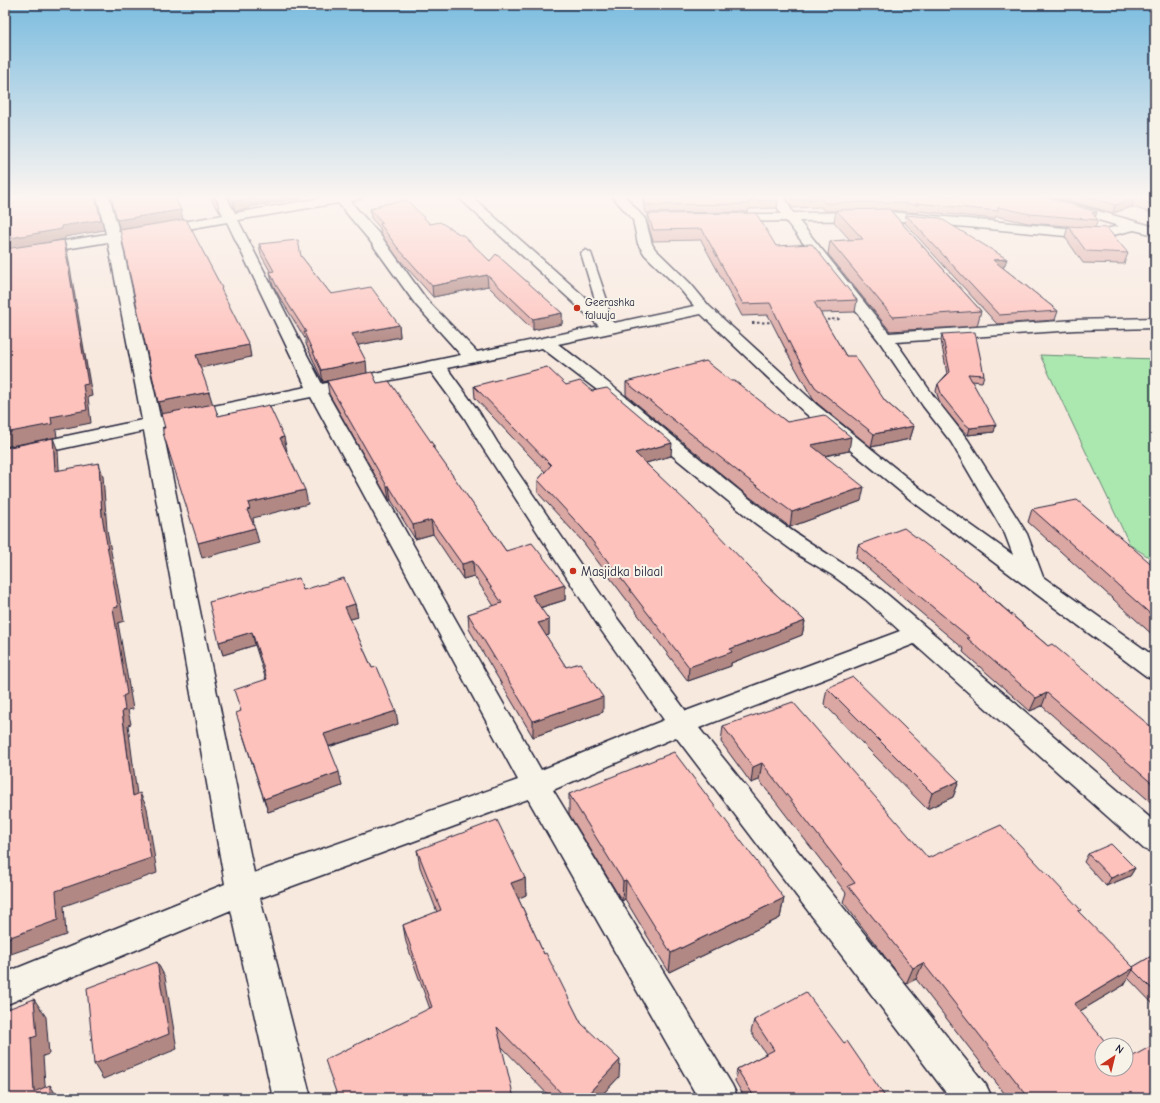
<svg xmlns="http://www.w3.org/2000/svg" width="1160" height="1103" font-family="'Comic Neue',sans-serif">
  <rect width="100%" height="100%" fill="#f8e9df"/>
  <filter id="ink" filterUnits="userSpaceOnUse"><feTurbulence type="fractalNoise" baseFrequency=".025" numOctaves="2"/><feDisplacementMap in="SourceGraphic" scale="8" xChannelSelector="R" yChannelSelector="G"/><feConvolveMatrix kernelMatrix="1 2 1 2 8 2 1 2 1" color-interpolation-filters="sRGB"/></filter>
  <g filter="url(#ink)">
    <!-- green -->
    <path fill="#abe8af" stroke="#668575" d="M 1040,355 L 1155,359 L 1155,561 L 1130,545 Z"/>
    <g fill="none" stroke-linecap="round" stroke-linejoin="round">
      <!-- service casing -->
      <g stroke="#22223b" stroke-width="3">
        <path id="service" d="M 586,250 L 591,253 L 609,306 L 606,319 L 600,323 L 594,319 L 597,306 L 581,253 Z"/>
      </g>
      <!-- minor casing -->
      <g stroke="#22223b" stroke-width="3">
        <path id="minor" d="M 97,196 L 109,196 L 119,232 L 133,232 L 135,235 L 133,238 L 121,240 L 160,417 L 306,387 L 227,222 L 160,234 L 153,230 L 160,226 L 223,215 L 214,196 L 226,196 L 235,213 L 333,196 L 362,196 L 360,199 L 350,201 L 380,235 L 426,299 L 477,352 L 599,326 L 457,196 L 471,196 L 614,323 L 694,306 L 680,289 L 645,255 L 638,244 L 633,220 L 612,196 L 625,196 L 645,219 L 652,244 L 655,249 L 690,283 L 709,306 L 817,405 L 926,493 L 1013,555 L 1005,534 L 951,442 L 923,406 L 879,341 L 786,221 L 730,222 L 724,218 L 730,214 L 781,214 L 772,196 L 784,196 L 793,213 L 890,212 L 1088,230 L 1101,230 L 1119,226 L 1027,199 L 1025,196 L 1045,196 L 1155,227 L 1155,235 L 1134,230 L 1101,238 L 1088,238 L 890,220 L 799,221 L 889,333 L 1075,320 L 1155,318 L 1155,328 L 1075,330 L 896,342 L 935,398 L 968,440 L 1027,534 L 1043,577 L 1155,657 L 1155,679 L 1146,676 L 912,501 L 805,413 L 701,314 L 558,344 C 631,398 697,459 769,514 C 805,542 845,563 882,590 L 1155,822 L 1155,853 L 1144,849 L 914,644 L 699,728 L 986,1085 L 992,1098 L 950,1098 L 676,737 L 553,790 L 732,1085 L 738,1098 L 698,1098 L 528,799 L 260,898 L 311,1098 L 273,1098 L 231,910 L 5,1005 L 5,973 L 225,884 L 144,431 L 5,461 L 5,449 L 142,420 L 108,242 L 5,259 L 5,251 L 106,234 ZM 338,203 L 370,241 L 416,305 L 461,355 L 322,384 L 238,220 ZM 542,348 L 601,393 L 657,443 L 755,523 L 800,556 L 832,575 L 866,600 L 900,631 L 686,711 L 617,618 L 497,442 L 479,412 L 447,368 ZM 431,372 L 464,417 L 479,442 L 601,630 L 664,720 L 541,770 L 327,393 ZM 311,397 L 518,780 L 254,873 L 162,427 Z"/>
      </g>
      <!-- path -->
      <path stroke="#22223b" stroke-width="2" stroke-dasharray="2.5 2.5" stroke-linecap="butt" d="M 822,320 L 841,319
        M 752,323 L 775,322"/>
      <!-- service -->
      <use href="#service" fill="#f7f3e8" fill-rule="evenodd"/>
      <!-- minor -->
      <use href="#minor" fill="#f7f3e8" fill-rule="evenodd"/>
    </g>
    <!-- wall -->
    <path fill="#daa7a3" stroke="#22223b" d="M 209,196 L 215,196 L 218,203 L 220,213 Z
      M 228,196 L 302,196 L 303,198 L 263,204 L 249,207 L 249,209 L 235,211 Z
      M 642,196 L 776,196 L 778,200 L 777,208 L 749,209 L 748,212 L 645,213 Z
      M 786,196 L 1043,196 L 1097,212 L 1095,217 L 1098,220 L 1095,227 L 1128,253 L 1124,264 L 1083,263 L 1065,237 L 1068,226 L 1028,223 L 996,216 L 995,219 L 918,211 L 918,213 L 890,210 L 981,311 L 977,326 L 890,331 L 828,254 L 830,241 L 850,240 L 834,222 L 836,211 L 824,211 L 821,207 L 792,208 Z
      M 1052,196 L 1155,196 L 1155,214 L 1132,207 L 1113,213 Z
      M 378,205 L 430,224 L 490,261 L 562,313 L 562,324 L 533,330 L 488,286 L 433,297 L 398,258 L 381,234 L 380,228 L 371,218 L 370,209 L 378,207 Z
      M 648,214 L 776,246 L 857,300 L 855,312 L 820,313 L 846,356 L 885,401 L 914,426 L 910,439 L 871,447 L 818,404 L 813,399 L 792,362 L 768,315 L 742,316 L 701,240 L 653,241 L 648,224 Z
      M 906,215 L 1004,267 L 1002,267 L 1058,311 L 1055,320 L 997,324 L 905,223 Z
      M 259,244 L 301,256 L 331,294 L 399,325 L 400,337 L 358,345 L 367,373 L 434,446 L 434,450 L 506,551 L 565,585 L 565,600 L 540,608 L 549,620 L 549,635 L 546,636 L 566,667 L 603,712 L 533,737 L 469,629 L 468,614 L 494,606 L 474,576 L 463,579 L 433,534 L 415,539 L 391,500 L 389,500 L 329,394 L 327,381 L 323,382 L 306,344 L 306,340 L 279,296 L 272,283 L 270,271 L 261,255 Z
      M 942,334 L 984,375 L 982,382 L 972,381 L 994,432 L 968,435 L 961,429 L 940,403 L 936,391 L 938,384 L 947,374 L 941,340 Z
      M 731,381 L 787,422 L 849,451 L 825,456 L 861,501 L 790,527 L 743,492 L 626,395 L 626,382 Z
      M 566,385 L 592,391 L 671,456 L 646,463 L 766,585 L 805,621 L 802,635 L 731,663 L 731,666 L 688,681 L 583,542 L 538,493 L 538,480 L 545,472 L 475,398 L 474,386 Z
      M 1032,509 L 1155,567 L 1155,637 L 1028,522 Z
      M 858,545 L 981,586 L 981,588 L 1048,646 L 1155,730 L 1155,806 L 1042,706 L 1030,711 L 963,652 L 964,649 L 856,558 Z
      M 303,590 L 355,604 L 358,617 L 350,619 L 372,668 L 398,724 L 329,747 L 342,786 L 268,812 L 240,726 L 240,712 L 266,680 L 255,645 L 223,655 L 219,642 Z
      M 827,688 L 959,781 L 953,797 L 927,809 L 824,704 Z
      M 723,726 L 928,858 L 1079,913 L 1133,967 L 1155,954 L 1155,1006 L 1128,978 L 1124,985 L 1080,1011 L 1102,1045 L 1155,1098 L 1008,1098 L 916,979 L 906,984 L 843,902 L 846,893 L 759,780 L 751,783 L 721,742 Z
      M 569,794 L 784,898 L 780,918 L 669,972 L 625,899 L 622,901 L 569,814 Z
      M 417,850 L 525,878 L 526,895 L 518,898 L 544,954 L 581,1023 L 619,1077 L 599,1098 L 551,1098 L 502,1047 L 430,1009 L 406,942 L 403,925 L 437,912 L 420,867 Z
      M 1088,854 L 1135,868 L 1130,876 L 1106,886 L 1084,862 Z
      M 754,1020 L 844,1043 L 886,1098 L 745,1098 L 735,1081 L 737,1069 L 766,1054 L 751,1032 Z"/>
    <!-- shaded-wall -->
    <path fill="#b28884" stroke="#22223b" d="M 95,196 L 96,196 L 104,230 L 65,237 L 65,239 L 5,251 L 5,239 L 61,226 Z
      M 252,196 L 302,196 L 303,198 L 263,204 L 249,207 L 249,209 L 235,211 L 233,201 Z
      M 1134,198 L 1132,207 L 1113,213 L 1115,205 Z
      M 181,210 L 183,220 L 120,230 L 117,220 Z
      M 1097,212 L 1094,220 L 1092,213 Z
      M 64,240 L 67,250 L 92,396 L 88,397 L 91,423 L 56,430 L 57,437 L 5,447 L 5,433 L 51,417 Z
      M 1007,259 L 1004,267 L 991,269 L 993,260 Z
      M 487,275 L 488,286 L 433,297 L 432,286 Z
      M 562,313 L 562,324 L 533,330 L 533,319 Z
      M 399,325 L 400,337 L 354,346 L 352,334 Z
      M 249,345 L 251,357 L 200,368 L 196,355 Z
      M 366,361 L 367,373 L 323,382 L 321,370 Z
      M 209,392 L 213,405 L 162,415 L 158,402 Z
      M 996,425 L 994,432 L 968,435 L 970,428 Z
      M 914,426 L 910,439 L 871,447 L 874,434 Z
      M 284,437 L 287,451 L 283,452 L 280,438 Z
      M 851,437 L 849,451 L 808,459 L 811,445 Z
      M 53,438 L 58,451 L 60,485 L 55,471 Z
      M 672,443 L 671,456 L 635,466 L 635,453 Z
      M 99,463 L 103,476 L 107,530 L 124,621 L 118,623 L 133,709 L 128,710 L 131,724 L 128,725 L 139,810 L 133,796 L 122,711 L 123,696 L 102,516 Z
      M 387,486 L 389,486 L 391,500 L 389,500 Z
      M 864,487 L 861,501 L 790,527 L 792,512 Z
      M 305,490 L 308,504 L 253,518 L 254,523 L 251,524 L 247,510 L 248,503 Z
      M 431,520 L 433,534 L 415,539 L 413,525 Z
      M 255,528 L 259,543 L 202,558 L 198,543 Z
      M 473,561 L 474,576 L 463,579 L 462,564 Z
      M 565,585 L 565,600 L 532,610 L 532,595 Z
      M 355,604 L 358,617 L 347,620 L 345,607 Z
      M 549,620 L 549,635 L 538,638 L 538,623 Z
      M 805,621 L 802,635 L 731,663 L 731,666 L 688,681 L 689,667 L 730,649 Z
      M 252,632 L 255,645 L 223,655 L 219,642 Z
      M 1047,693 L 1042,706 L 1030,711 L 1036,698 Z
      M 603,697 L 603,712 L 533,737 L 533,721 Z
      M 396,711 L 398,724 L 327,747 L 324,734 Z
      M 762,763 L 759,780 L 751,783 L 753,767 Z
      M 339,772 L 342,786 L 268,812 L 264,799 Z
      M 959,781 L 953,797 L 927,809 L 932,793 Z
      M 140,793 L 147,808 L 157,873 L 64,906 L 66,935 L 5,956 L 5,939 L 56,891 Z
      M 1135,868 L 1130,876 L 1106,886 L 1111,878 Z
      M 525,878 L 526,895 L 513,901 L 511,883 Z
      M 626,880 L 625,899 L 622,901 L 623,881 Z
      M 784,898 L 780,918 L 669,972 L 671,953 Z
      M 157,962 L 165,977 L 177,1049 L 103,1079 L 94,1064 Z
      M 923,963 L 916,979 L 906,984 L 913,968 Z
      M 1134,968 L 1124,985 L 1065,1020 L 1074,1004 Z
      M 34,999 L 46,1017 L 49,1054 L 43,1056 L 46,1098 L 34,1092 L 31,1038 Z
      M 620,1060 L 619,1077 L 599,1098 L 584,1098 Z
      M 50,1085 L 58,1098 L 50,1098 Z"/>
    <!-- building -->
    <path fill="#fec2bd" stroke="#22223b" d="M 5,196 L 95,196 L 101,220 L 61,226 L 62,229 L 5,239 Z
      M 111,196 L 174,196 L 181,210 L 117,220 Z
      M 213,196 L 215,196 L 218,203 Z
      M 231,196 L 252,196 L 246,198 L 247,199 L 233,201 Z
      M 644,196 L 776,196 L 778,200 L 748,201 L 749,204 L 646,205 Z
      M 791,196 L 1043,196 L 1097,212 L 1092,213 L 1098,220 L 1030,214 L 998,207 L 998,211 L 916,203 L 919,205 L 892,202 L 825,203 L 822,199 L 793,200 Z
      M 1084,196 L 1155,196 L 1155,205 L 1134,198 L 1115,205 Z
      M 407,200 L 430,224 L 440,222 L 461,235 L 463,235 L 490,261 L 496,254 L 562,313 L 533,319 L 487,275 L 432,286 L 397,247 L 380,224 L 383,223 L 370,209 L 380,207 L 378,205 Z
      M 889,209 L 981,311 L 893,317 L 830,241 L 863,239 L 836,210 Z
      M 756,213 L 776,246 L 812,244 L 857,300 L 814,302 L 846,356 L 855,356 L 885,401 L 914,426 L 874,434 L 820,391 L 815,387 L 793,350 L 770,303 L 743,304 L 702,229 L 653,230 L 648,214 Z
      M 906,215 L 940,218 L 1007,259 L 993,260 L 1058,311 L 999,315 Z
      M 186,219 L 222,288 L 221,289 L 249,345 L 196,355 L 209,392 L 158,402 L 120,230 Z
      M 1068,226 L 1107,228 L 1128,253 L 1086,251 Z
      M 64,240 L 88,384 L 83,385 L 87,410 L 51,417 L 52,424 L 5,433 L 5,249 Z
      M 298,240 L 301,256 L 331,294 L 371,287 L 399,325 L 352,334 L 366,361 L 321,370 L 304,332 L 306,332 L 276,285 L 270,272 L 274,271 L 259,244 Z
      M 975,332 L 984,375 L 968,374 L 996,425 L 970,428 L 963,422 L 942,396 L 938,384 L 950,372 L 942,334 Z
      M 706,361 L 731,381 L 735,381 L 787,422 L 824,415 L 851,437 L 811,445 L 864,487 L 792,512 L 745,477 L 626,382 Z
      M 547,367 L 566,385 L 580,381 L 592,391 L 607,388 L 672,443 L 635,453 L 692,507 L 766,585 L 805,621 L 730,649 L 732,652 L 689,667 L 583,529 L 538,480 L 551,465 L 474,386 Z
      M 372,372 L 377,383 L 389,381 L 434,446 L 432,446 L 506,551 L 532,543 L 565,585 L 532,595 L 549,620 L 538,623 L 566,667 L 580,663 L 603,697 L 533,721 L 468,614 L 502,603 L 473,561 L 462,564 L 431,520 L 413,525 L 389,486 L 387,486 L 327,381 Z
      M 214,404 L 218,416 L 269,405 L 284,437 L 280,438 L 305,490 L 248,503 L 250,509 L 247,510 L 255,528 L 198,543 L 163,433 L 163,428 L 165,428 L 161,414 Z
      M 53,438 L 55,471 L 99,463 L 102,516 L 118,607 L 113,608 L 127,694 L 123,696 L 125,710 L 122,711 L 133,796 L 140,793 L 151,858 L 56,891 L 58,920 L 5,939 L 5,448 Z
      M 1077,500 L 1155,567 L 1155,618 L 1032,509 Z
      M 904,528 L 981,586 L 979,587 L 1048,646 L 1052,644 L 1155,730 L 1155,786 L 1047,693 L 1036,698 L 967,638 L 970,638 L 858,545 Z
      M 299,578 L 303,590 L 344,578 L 355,604 L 345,607 L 372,668 L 377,667 L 396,711 L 324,734 L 339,772 L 264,799 L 236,713 L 241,711 L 234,690 L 267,679 L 252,632 L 219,642 L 209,602 Z
      M 853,677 L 959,781 L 932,793 L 827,688 Z
      M 793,702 L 928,858 L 1001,825 L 1081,910 L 1078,911 L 1134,968 L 1074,1004 L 1108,1045 L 1102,1045 L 1102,1069 L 1126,1069 L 1126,1060 L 1155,1044 L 1155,1098 L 1029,1098 L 923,963 L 913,968 L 848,886 L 855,883 L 762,763 L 753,767 L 723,726 Z
      M 674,752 L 784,898 L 671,953 L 626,880 L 623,881 L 569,794 Z
      M 497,820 L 525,878 L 511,883 L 544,954 L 546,953 L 581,1023 L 620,1060 L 584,1098 L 566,1098 L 497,1027 L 514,1098 L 338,1098 L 325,1060 L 432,1007 L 403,925 L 441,910 L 417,850 Z
      M 1111,844 L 1135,868 L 1111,878 L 1088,854 Z
      M 1155,954 L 1155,992 L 1133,970 L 1134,968 L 1133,967 Z
      M 157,962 L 169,1034 L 94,1064 L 87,988 Z
      M 806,992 L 844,1043 L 847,1041 L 886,1098 L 755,1098 L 737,1069 L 774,1050 L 754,1020 Z
      M 34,999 L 37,1036 L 31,1038 L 34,1092 L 50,1085 L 50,1098 L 5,1098 L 5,1010 Z"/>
  </g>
  <!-- sky -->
  <linearGradient id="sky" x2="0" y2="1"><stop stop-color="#7bbcdf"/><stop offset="0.56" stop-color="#fcf5f1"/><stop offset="1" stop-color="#fcf5f1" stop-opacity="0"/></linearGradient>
  <rect width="1160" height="351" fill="url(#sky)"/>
  <!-- markers -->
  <g fill="#c8321e" stroke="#f7f3e8" stroke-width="1.5">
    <circle cx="577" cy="308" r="4"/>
    <circle cx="573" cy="571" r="4"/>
  </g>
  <g text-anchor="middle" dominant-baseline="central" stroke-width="4" stroke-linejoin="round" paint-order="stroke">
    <!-- far-poi labels -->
    <g font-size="11" fill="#22223b" stroke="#f7f3e8" text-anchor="start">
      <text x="585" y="302">Geerashka<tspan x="585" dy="13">faluuja</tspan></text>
    </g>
    <!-- poi labels -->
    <g font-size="13" fill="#22223b" stroke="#f7f3e8" text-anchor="start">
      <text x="581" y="571">Masjidka bilaal</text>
    </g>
  </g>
  <!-- margin -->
  <rect width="1160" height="1103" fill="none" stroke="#f7f3e8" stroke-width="20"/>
  <rect x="10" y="10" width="1140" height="1083" fill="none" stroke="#22223b" stroke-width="1.5" filter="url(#ink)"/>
  <!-- north arrow -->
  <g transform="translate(1114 1057) rotate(35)"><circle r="19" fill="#f7f3e8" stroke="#a29fa3"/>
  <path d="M0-3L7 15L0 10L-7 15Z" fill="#c8321e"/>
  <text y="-6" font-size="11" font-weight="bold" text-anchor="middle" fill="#22223b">N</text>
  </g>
</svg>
